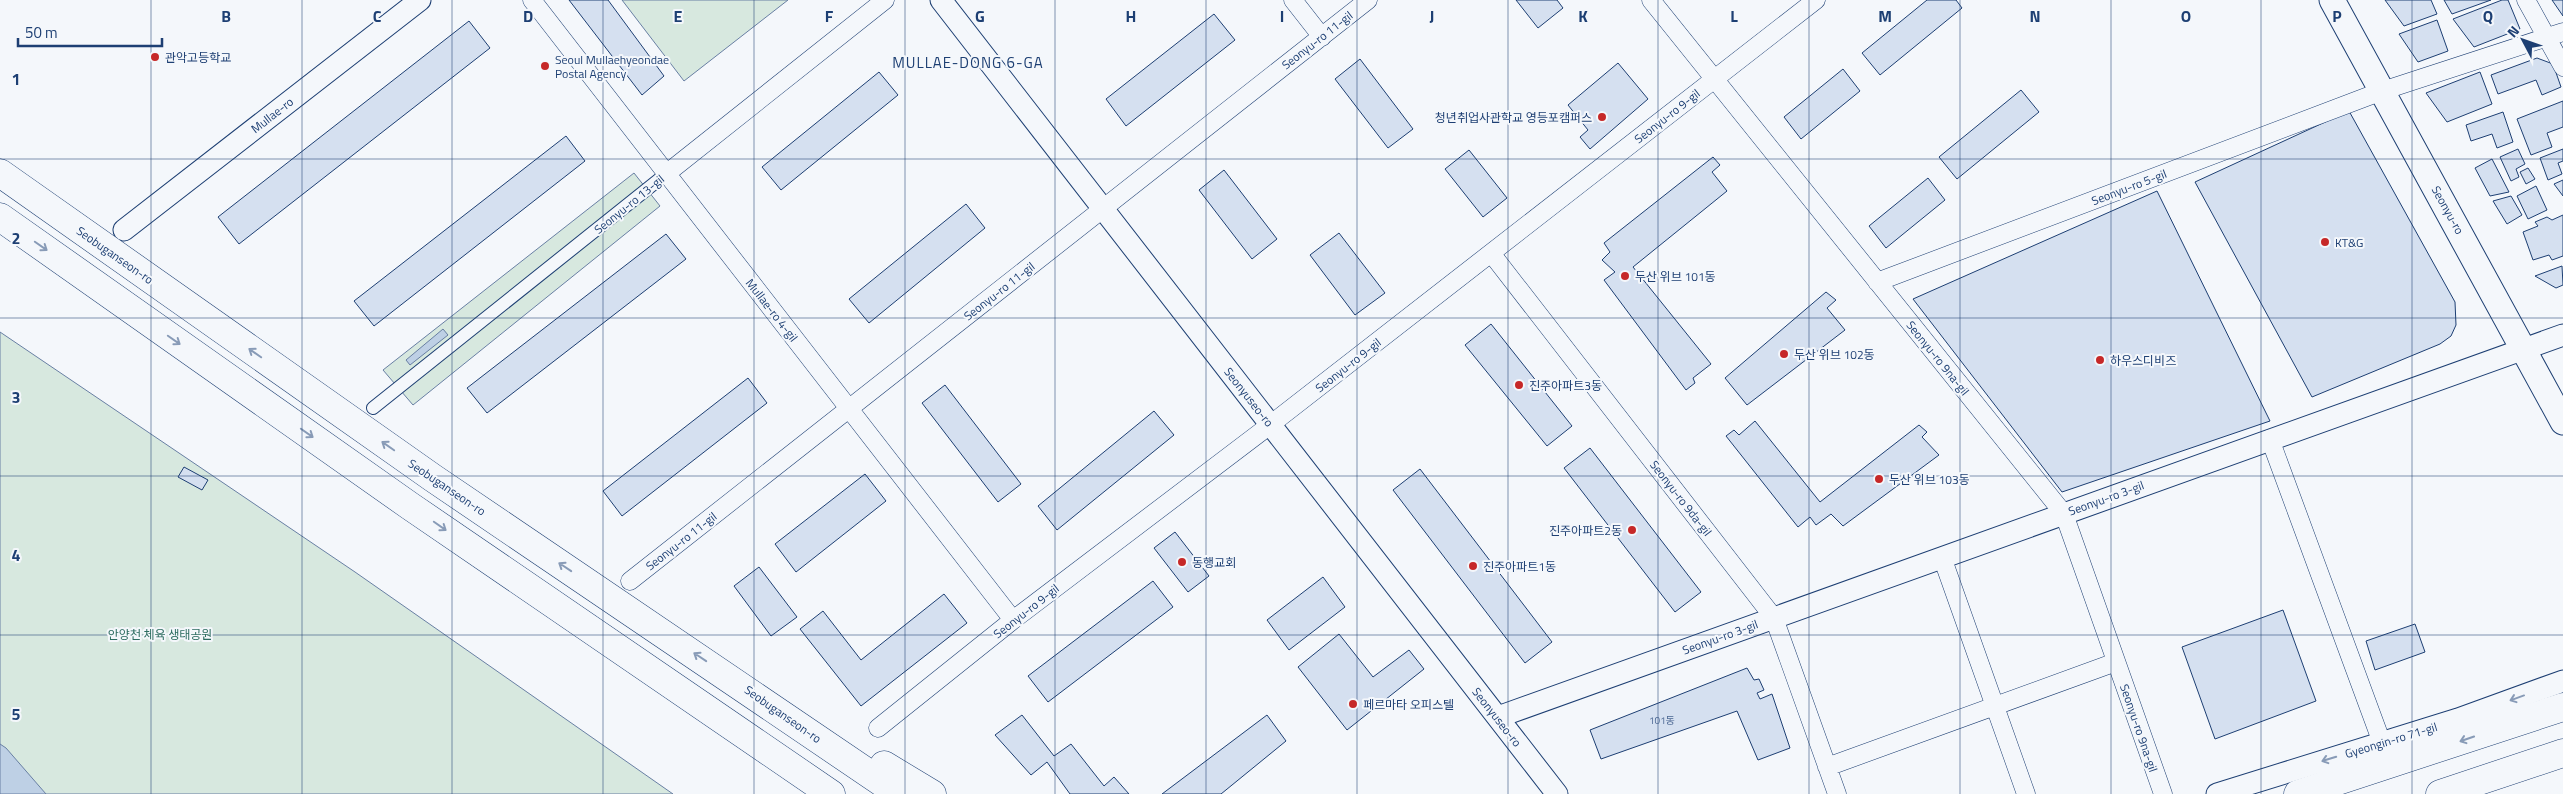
<svg xmlns="http://www.w3.org/2000/svg" width="2563" height="794" font-family="'Titillium Web','Noto Sans KR',sans-serif">
  <rect width="100%" height="100%" fill="#f4f7fb"/>
  <!-- green -->
  <path fill="#d7e8df" stroke="#687fa3" d="M 622,0 L 788,0 L 684,81 Z
    M 634,173 L 660,206 L 413,405 L 383,370 Z
    M 0,332 L 355,572 L 673,794 L 0,794 Z"/>
  <!-- water -->
  <path fill="#bed0e5" stroke="#687fa3" d="M 443,329 L 448,335 L 410,365 L 406,360 Z
    M 0,744 L 6,748 L 46,794 L 0,794 Z"/>
  <!-- building -->
  <path fill="#d5e0f0" stroke="#1d3f73" d="M 569,0 L 608,0 L 664,76 L 642,95 Z
    M 1516,0 L 1557,0 L 1563,8 L 1538,28 Z
    M 1927,0 L 1956,0 L 1962,8 L 1880,75 L 1862,53 Z
    M 2385,0 L 2431,0 L 2437,14 L 2404,26 Z
    M 2444,0 L 2491,0 L 2452,14 Z
    M 2502,0 L 2508,0 L 2520,29 L 2474,47 L 2453,19 Z
    M 2552,0 L 2563,0 L 2563,16 Z
    M 1214,14 L 1235,40 L 1126,126 L 1106,99 Z
    M 2437,20 L 2448,51 L 2418,62 L 2399,34 Z
    M 469,21 L 490,48 L 239,244 L 218,217 Z
    M 2537,58 L 2553,64 L 2561,87 L 2542,95 L 2536,80 L 2498,94 L 2491,75 Z
    M 1360,59 L 1413,129 L 1388,148 L 1335,79 Z
    M 1618,63 L 1648,99 L 1590,149 L 1580,137 L 1588,130 L 1568,105 Z
    M 1843,69 L 1860,91 L 1801,139 L 1784,117 Z
    M 879,72 L 898,95 L 781,190 L 762,167 Z
    M 2480,72 L 2492,104 L 2447,122 L 2426,93 Z
    M 2021,90 L 2039,112 L 1957,179 L 1939,157 Z
    M 2563,101 L 2563,127 L 2547,133 L 2552,147 L 2531,155 L 2517,119 Z
    M 2349,111 L 2455,302 L 2456,325 L 2451,336 L 2440,344 L 2312,397 L 2195,182 Z
    M 2503,112 L 2513,142 L 2497,148 L 2492,134 L 2471,141 L 2466,125 Z
    M 566,136 L 585,161 L 374,326 L 354,301 Z
    M 2518,149 L 2525,164 L 2516,169 L 2519,177 L 2511,181 L 2500,157 Z
    M 2563,149 L 2563,161 L 2558,163 L 2562,174 L 2548,180 L 2540,158 Z
    M 1469,150 L 1507,198 L 1483,217 L 1445,169 Z
    M 1713,157 L 1720,165 L 1712,172 L 1727,191 L 1633,267 L 1711,364 L 1693,378 L 1695,383 L 1686,390 L 1604,280 L 1615,272 L 1602,260 L 1610,252 L 1604,243 Z
    M 2492,159 L 2509,192 L 2490,196 L 2475,168 Z
    M 2528,168 L 2535,179 L 2526,184 L 2520,172 Z
    M 1224,170 L 1277,239 L 1252,259 L 1199,190 Z
    M 1928,178 L 1945,200 L 1886,248 L 1869,226 Z
    M 2563,180 L 2563,196 L 2554,184 Z
    M 2536,186 L 2547,210 L 2528,219 L 2517,196 Z
    M 2157,191 L 2270,421 L 2062,492 L 1913,299 Z
    M 2511,196 L 2522,215 L 2507,224 L 2493,201 Z
    M 966,204 L 985,228 L 869,323 L 849,299 Z
    M 2563,215 L 2563,256 L 2552,260 L 2549,255 L 2533,260 L 2523,232 L 2538,226 L 2535,222 L 2547,217 L 2552,220 Z
    M 1339,233 L 1385,293 L 1355,315 L 1310,255 Z
    M 666,234 L 686,259 L 487,413 L 467,388 Z
    M 2562,266 L 2563,285 L 2556,288 L 2535,276 Z
    M 1826,292 L 1836,300 L 1827,308 L 1845,330 L 1747,405 L 1725,378 Z
    M 1491,324 L 1572,426 L 1547,446 L 1465,345 Z
    M 748,378 L 767,403 L 622,516 L 603,491 Z
    M 945,385 L 1021,484 L 998,502 L 922,403 Z
    M 1154,411 L 1174,435 L 1057,530 L 1038,506 Z
    M 1755,421 L 1820,502 L 1919,425 L 1927,432 L 1922,437 L 1939,455 L 1843,526 L 1831,514 L 1816,525 L 1810,517 L 1798,527 L 1726,436 L 1734,430 L 1739,435 Z
    M 1590,448 L 1701,592 L 1675,612 L 1564,468 Z
    M 184,467 L 208,480 L 202,490 L 178,477 Z
    M 1420,469 L 1552,642 L 1525,663 L 1393,490 Z
    M 865,474 L 886,501 L 796,572 L 775,544 Z
    M 1175,532 L 1209,576 L 1188,592 L 1154,548 Z
    M 759,567 L 797,617 L 771,636 L 734,586 Z
    M 1323,577 L 1345,607 L 1289,650 L 1267,620 Z
    M 1153,581 L 1173,607 L 1048,702 L 1028,676 Z
    M 944,594 L 967,623 L 861,706 L 800,629 L 823,611 L 861,660 Z
    M 2283,610 L 2316,701 L 2215,739 L 2182,647 Z
    M 2415,624 L 2425,652 L 2375,670 L 2366,641 Z
    M 1339,634 L 1373,677 L 1409,650 L 1424,669 L 1347,730 L 1298,667 Z
    M 1747,668 L 1754,680 L 1759,679 L 1764,690 L 1757,693 L 1760,699 L 1772,694 L 1790,748 L 1758,760 L 1737,711 L 1601,759 L 1590,730 Z
    M 1022,715 L 1054,756 L 1071,744 L 1104,786 L 1114,777 L 1129,794 L 1070,794 L 1047,762 L 1031,775 L 995,735 Z
    M 1267,715 L 1286,741 L 1221,794 L 1162,794 Z"/>
  <g fill="none" stroke-linecap="round" stroke-linejoin="round">
    <!-- pedestrian casing -->
    <g stroke="#1d3f73" stroke-width="14">
      <path id="pedestrian" d="M 373,408 L 666,174"/>
    </g>
    <!-- minor casing -->
    <g stroke="#1d3f73" stroke-width="19">
      <path id="minor" d="M 532,0 L 1013,620
        M 1293,0 L 1322,37
        M 1651,0 L 2064,514 L 2163,794
        M 2526,0 L 2563,67
        M 666,174 L 885,0
        M 1491,253 L 1774,618 L 1837,794
        M 1877,282 L 2382,91 L 2563,32
        M 2270,439 L 2382,743
        M 1942,557 L 2026,794
        M 630,581 L 1368,0
        M 878,728 L 1013,620 L 1270,425 L 1816,0
        M 1827,767 L 2116,662"/>
    </g>
    <!-- tertiary casing -->
    <g stroke="#1d3f73" stroke-width="23">
      <path id="tertiary" d="M 941,0 L 1557,794
        M 124,230 L 420,0
        M 1498,717 L 2563,335
        M 2217,794 L 2458,719 L 2563,681"/>
    </g>
    <!-- secondary casing -->
    <g stroke="#1d3f73" stroke-width="27">
      <path id="secondary" d="M 2332,0 L 2563,422"/>
    </g>
    <!-- primary casing -->
    <g stroke="#1d3f73" stroke-width="29">
      <path id="primary" d="M 0,173 L 433,478 L 899,794
        M 0,217 L 410,506 L 831,794
        M 884,765 L 932,794
        M 2298,794 L 2563,707
        M 2440,794 L 2563,753"/>
    </g>
    <!-- pedestrian -->
    <use href="#pedestrian" stroke="#f4f7fb" stroke-width="12"/>
    <!-- minor -->
    <use href="#minor" stroke="#f4f7fb" stroke-width="18"/>
    <!-- tertiary -->
    <use href="#tertiary" stroke="#f4f7fb" stroke-width="21"/>
    <!-- secondary -->
    <use href="#secondary" stroke="#f4f7fb" stroke-width="25"/>
    <!-- primary -->
    <use href="#primary" stroke="#f4f7fb" stroke-width="28"/>
  </g>
  <!-- one-way arrows -->
  <defs><path id="oneway-shaft" d="M-6 0H5M1.5-3L5.5 0L1.5 3" fill="none" stroke-width="1.6" stroke-linecap="round" stroke-linejoin="round" transform="scale(1.25)"/></defs>
  <g stroke="#889bb7">
    <use href="#oneway-shaft" transform="translate(41 246) rotate(35)"/>
    <use href="#oneway-shaft" transform="translate(174 340) rotate(35)"/>
    <use href="#oneway-shaft" transform="translate(255 353) rotate(-145)"/>
    <use href="#oneway-shaft" transform="translate(307 433) rotate(35)"/>
    <use href="#oneway-shaft" transform="translate(388 446) rotate(-145)"/>
    <use href="#oneway-shaft" transform="translate(440 526) rotate(35)"/>
    <use href="#oneway-shaft" transform="translate(565 567) rotate(-146)"/>
    <use href="#oneway-shaft" transform="translate(700 657) rotate(-146)"/>
    <use href="#oneway-shaft" transform="translate(2517 698) rotate(160)"/>
    <use href="#oneway-shaft" transform="translate(2467 739) rotate(161)"/>
    <use href="#oneway-shaft" transform="translate(2329 759) rotate(163)"/>
  </g>
  <!-- grid -->
  <path fill="none" stroke="#1d3f73" stroke-width="1" stroke-opacity="0.55" d="M 151,0 L 151,794M 302,0 L 302,794M 452,0 L 452,794M 603,0 L 603,794M 754,0 L 754,794M 905,0 L 905,794M 1055,0 L 1055,794M 1206,0 L 1206,794M 1357,0 L 1357,794M 1508,0 L 1508,794M 1658,0 L 1658,794M 1809,0 L 1809,794M 1960,0 L 1960,794M 2111,0 L 2111,794M 2261,0 L 2261,794M 2412,0 L 2412,794M 0,159 L 2563,159M 0,318 L 2563,318M 0,476 L 2563,476M 0,635 L 2563,635"/>
  <!-- markers -->
  <g fill="#c62828" stroke="#f4f7fb" stroke-width="2">
    <circle cx="155" cy="57" r="5"/>
    <circle cx="545" cy="66" r="5"/>
    <circle cx="1602" cy="117" r="5"/>
    <circle cx="2325" cy="242" r="5"/>
    <circle cx="1625" cy="276" r="5"/>
    <circle cx="1784" cy="354" r="5"/>
    <circle cx="2100" cy="360" r="5"/>
    <circle cx="1519" cy="385" r="5"/>
    <circle cx="1879" cy="479" r="5"/>
    <circle cx="1632" cy="530" r="5"/>
    <circle cx="1182" cy="562" r="5"/>
    <circle cx="1473" cy="566" r="5"/>
    <circle cx="1353" cy="704" r="5"/>
  </g>
  <g text-anchor="middle" dominant-baseline="central" stroke-width="4" stroke-linejoin="round" paint-order="stroke">
    <!-- number labels -->
    <g font-size="10" fill="#4b6792">
      <text x="1662" y="720">101동</text>
    </g>
    <!-- street labels -->
    <g font-size="12" fill="#1d3f73" stroke="#f4f7fb">
      <text transform="translate(1317 40) rotate(-38)">Seonyu-ro 11-gil</text>
      <text transform="translate(272 115) rotate(-38)">Mullae-ro</text>
      <text transform="translate(1667 116) rotate(-38)">Seonyu-ro 9-gil</text>
      <text transform="translate(2129 187) rotate(-21)">Seonyu-ro 5-gil</text>
      <text transform="translate(629 204) rotate(-39)">Seonyu-ro 13-gil</text>
      <text transform="translate(2448 210) rotate(61)">Seonyu-ro</text>
      <text transform="translate(115 255) rotate(35)">Seobuganseon-ro</text>
      <text transform="translate(999 291) rotate(-38)">Seonyu-ro 11-gil</text>
      <text transform="translate(772 310) rotate(52)">Mullae-ro 4-gil</text>
      <text transform="translate(1938 358) rotate(51)">Seonyu-ro 9na-gil</text>
      <text transform="translate(1348 365) rotate(-38)">Seonyu-ro 9-gil</text>
      <text transform="translate(1249 397) rotate(52)">Seonyuseo-ro</text>
      <text transform="translate(447 487) rotate(34)">Seobuganseon-ro</text>
      <text transform="translate(1681 498) rotate(52)">Seonyu-ro 9da-gil</text>
      <text transform="translate(2106 498) rotate(-20)">Seonyu-ro 3-gil</text>
      <text transform="translate(681 541) rotate(-38)">Seonyu-ro 11-gil</text>
      <text transform="translate(1026 611) rotate(-38)">Seonyu-ro 9-gil</text>
      <text transform="translate(1720 637) rotate(-20)">Seonyu-ro 3-gil</text>
      <text transform="translate(783 714) rotate(35)">Seobuganseon-ro</text>
      <text transform="translate(1497 717) rotate(52)">Seonyuseo-ro</text>
      <text transform="translate(2139 728) rotate(71)">Seonyu-ro 9na-gil</text>
      <text transform="translate(2391 740) rotate(-17)">Gyeongin-ro 71-gil</text>
    </g>
    <!-- poi labels -->
    <g font-size="12" fill="#1d3f73" stroke="#f4f7fb" text-anchor="start">
      <text x="165" y="57">관악고등학교</text>
      <text x="555" y="59">Seoul Mullaehyeondae<tspan x="555" dy="14">Postal Agency</tspan></text>
      <text x="1592" y="117" text-anchor="end">청년취업사관학교 영등포캠퍼스</text>
      <text x="2335" y="242">KT&amp;G</text>
      <text x="1635" y="276">두산 위브 101동</text>
      <text x="1794" y="354">두산 위브 102동</text>
      <text x="2110" y="360">하우스디비즈</text>
      <text x="1529" y="385">진주아파트3동</text>
      <text x="1889" y="479">두산 위브 103동</text>
      <text x="1622" y="530" text-anchor="end">진주아파트2동</text>
      <text x="1192" y="562">동행교회</text>
      <text x="1483" y="566">진주아파트1동</text>
      <text x="1363" y="704">페르마타 오피스텔</text>
    </g>
    <!-- park labels -->
    <g font-size="12" fill="#2c6c60" stroke="#f4f7fb">
      <text x="160" y="634">안양천 체육 생태공원</text>
    </g>
    <!-- quarter labels -->
    <g font-size="15" letter-spacing="1" fill="#1d3f73" stroke="#f4f7fb">
      <text x="968" y="62">MULLAE-DONG 6-GA</text>
    </g>
  </g>
  <g font-size="16" text-anchor="middle" font-weight="bold" fill="#1d3f73" stroke="#f4f7fb" stroke-width="4" stroke-linejoin="round" paint-order="stroke">
    <text x="226" y="22">B</text>
    <text x="377" y="22">C</text>
    <text x="528" y="22">D</text>
    <text x="678" y="22">E</text>
    <text x="829" y="22">F</text>
    <text x="980" y="22">G</text>
    <text x="1131" y="22">H</text>
    <text x="1282" y="22">I</text>
    <text x="1432" y="22">J</text>
    <text x="1583" y="22">K</text>
    <text x="1734" y="22">L</text>
    <text x="1885" y="22">M</text>
    <text x="2035" y="22">N</text>
    <text x="2186" y="22">O</text>
    <text x="2337" y="22">P</text>
    <text x="2488" y="22">Q</text>
    <text x="16" y="85">1</text>
    <text x="16" y="244">2</text>
    <text x="16" y="403">3</text>
    <text x="16" y="561">4</text>
    <text x="16" y="720">5</text>
  </g>
  <!-- north arrow -->
  <g transform="translate(2523 40) rotate(311)" stroke="#f4f7fb" stroke-width="4" paint-order="stroke">
  <path d="M0-4L9 19L0 12L-9 19Z" fill="#1d3f73"/>
  <text y="-8" font-size="14" font-weight="bold" text-anchor="middle" fill="#1d3f73">N</text>
  </g>
  <!-- scale -->
  <path d="M18 38v8h144v-8" fill="none" stroke="#1d3f73" stroke-width="2.5"/>
  <text x="25" y="38" font-size="15" fill="#1d3f73" stroke="#f4f7fb" stroke-width="4" paint-order="stroke">50 m</text>
</svg>
